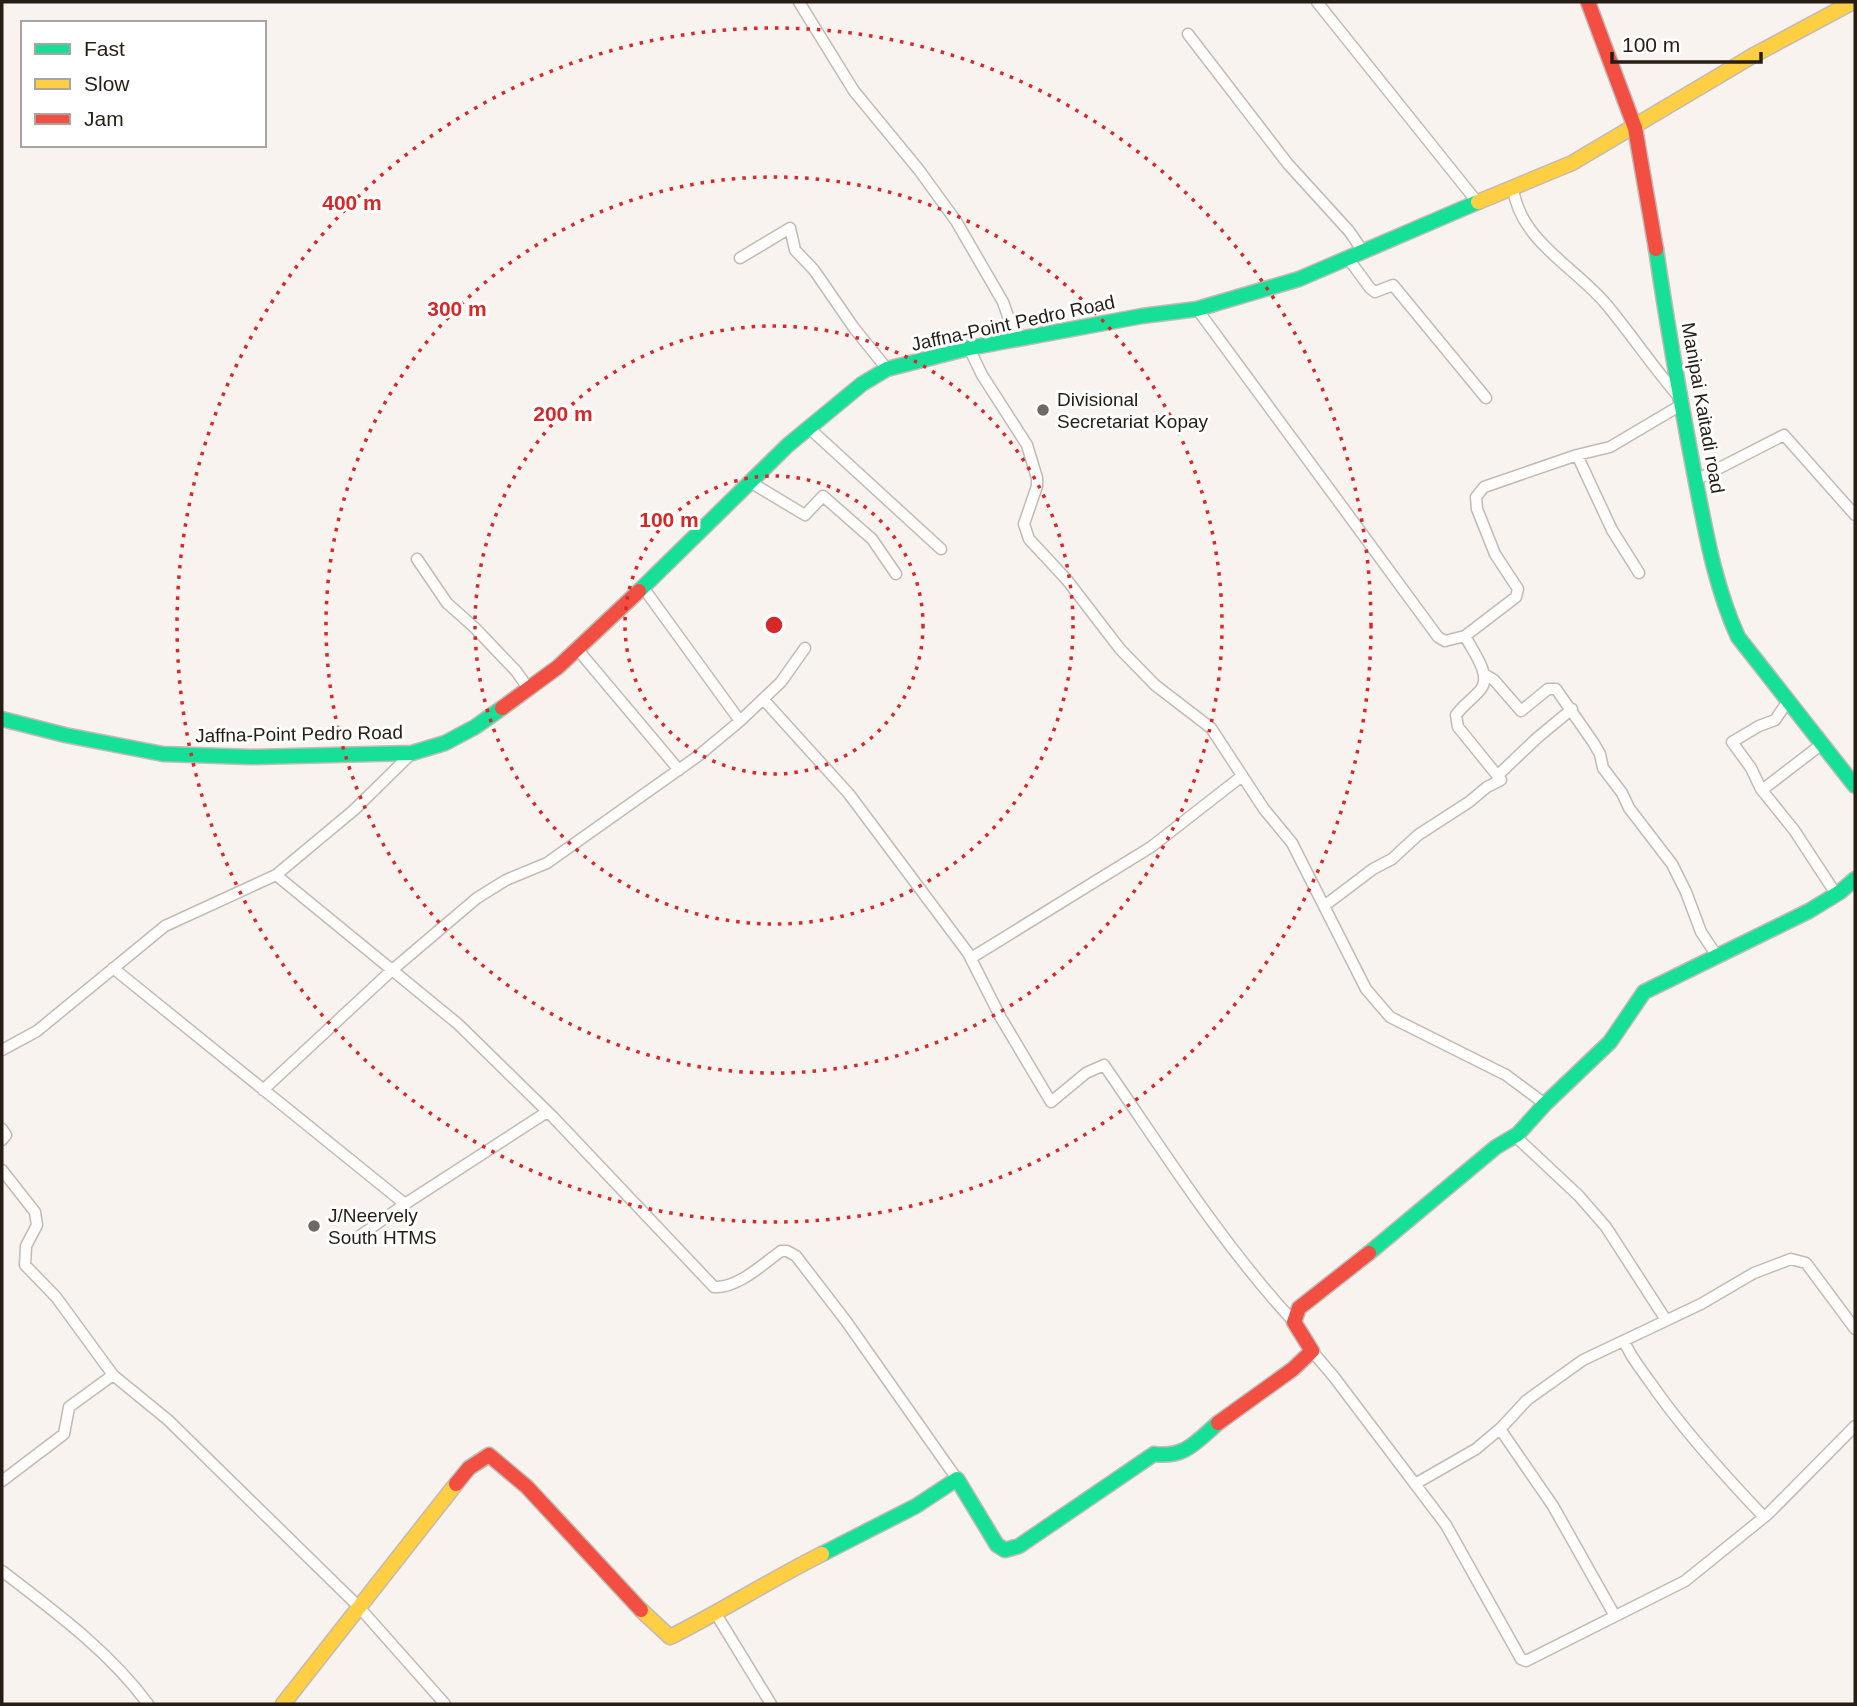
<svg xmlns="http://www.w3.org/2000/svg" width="1857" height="1706" font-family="Helvetica,sans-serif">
  <rect width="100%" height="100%" fill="#f8f3ee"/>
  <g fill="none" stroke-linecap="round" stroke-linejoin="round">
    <!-- street casing -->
    <g stroke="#c2bab4" stroke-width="13">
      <path id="street" d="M 799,2 L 854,91 L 919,170 L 956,221 L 1003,302 L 1016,339
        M 1317,2 L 1478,203
        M 1188,34 L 1288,164 L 1349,231 L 1362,250
        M 1513,188 C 1520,241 1575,267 1606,304 C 1631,334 1653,367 1679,397
        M 1347,257 L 1370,288 L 1375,292 L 1393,285 L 1486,398
        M 740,258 L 790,228 L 795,250 L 814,270 L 854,328 L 887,369
        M 1197,309 L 1438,637 L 1445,641 L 1465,636 L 1516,597 L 1518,589 L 1495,554 L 1477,509 L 1476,497 L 1484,487 L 1577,455 L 1610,447 L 1681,405
        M 969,348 L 982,375 L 1027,445 L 1037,478 L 1037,486 L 1024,524 L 1029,539 L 1067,580 L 1120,649 L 1155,685 L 1211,728 L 1264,809 L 1292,843 L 1366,989 L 1390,1017 L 1506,1075 L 1545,1104
        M 809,428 L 941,549
        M 1577,455 L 1612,530 L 1639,573
        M 1696,480 L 1784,435 L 1855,515
        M 750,482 L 805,515 L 823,496 L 872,539 L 896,574
        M 417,559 L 447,603 L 475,628 L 516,671 L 528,688
        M 642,586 L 740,721
        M 578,650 L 679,770
        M 1484,674 L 1494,680 L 1521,711 L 1548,689 L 1556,689 L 1593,742 L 1600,754 L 1603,768 L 1622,793 L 1629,808 L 1672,864 L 1686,892 L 1701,932 L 1717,956
        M 763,699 L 849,794 L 968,953 L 1001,1018 L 1051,1102 L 1086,1073 L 1104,1065 C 1165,1153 1221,1243 1294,1322
        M 1788,701 L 1775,720 L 1759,726 L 1732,742 L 1751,768 L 1761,789 L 1794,830 L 1836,894
        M 1497,776 L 1537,738 L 1572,709
        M 1762,790 L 1822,744
        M 276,875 L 458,1024 L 553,1117 L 714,1287 C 737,1289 763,1264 781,1251 L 787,1251 L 796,1256 L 846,1321 L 957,1479
        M 1324,906 L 1373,869 L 1392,859 L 1418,835 L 1469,802 L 1487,787 L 1501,780 L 1458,727 L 1456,715 C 1463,705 1473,699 1481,689 C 1492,675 1472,650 1465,636
        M 971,958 L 1151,847 L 1242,776
        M 113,968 L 405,1204 L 361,1235
        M 2,1050 L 37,1031 L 165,926 L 276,875 L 354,810 L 412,753
        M 263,1090 L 391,971 L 477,898 L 506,880 L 547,863 L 698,756 L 740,721 L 781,682 L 805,648
        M 2,1129 L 6,1135 L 2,1140
        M 1515,1136 L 1579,1196 L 1606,1227 L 1666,1320
        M 2,1170 L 35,1212 L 37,1225 L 26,1246 L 25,1265 L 56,1297 L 113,1375 L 168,1420 L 359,1607 L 445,1704
        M 405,1204 L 547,1112
        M 1624,1341 C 1630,1356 1640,1368 1650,1382 C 1683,1430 1724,1475 1764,1517
        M 1312,1351 L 1334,1377 L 1446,1525 L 1521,1659 L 1526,1661 L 1685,1581 L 1768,1514 L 1855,1426
        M 1500,1429 L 1553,1506 L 1615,1616
        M 2,1481 L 64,1434 L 69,1407 L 113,1375
        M 1415,1484 L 1476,1449 L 1502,1427 L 1527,1400 L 1583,1360 L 1701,1304 L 1754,1273 L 1791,1259 L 1806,1263 L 1855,1329
        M 2,1571 C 54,1611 109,1651 148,1704
        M 716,1614 L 771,1704"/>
    </g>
    <!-- fast casing -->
    <g stroke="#c2bab4" stroke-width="17">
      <path id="fast" d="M 1656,249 C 1667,324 1680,398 1694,472 C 1705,528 1714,584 1738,637 L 1855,786
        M 639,591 L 788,445 L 862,384 L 887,369 L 969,348 L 1142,316 L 1197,309 L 1299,279 L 1478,202
        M 2,719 L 65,735 L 163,754 L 251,757 L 412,753 L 445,743 L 475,727 L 502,708
        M 1369,1253 L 1496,1147 L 1518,1134 L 1545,1104 L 1610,1042 L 1644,992 L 1809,911 L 1840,892 L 1855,879
        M 822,1554 L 916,1506 L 957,1479 L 997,1545 L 1005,1550 L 1019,1546 L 1154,1454 C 1185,1458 1196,1442 1218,1423"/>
    </g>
    <!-- slow casing -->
    <g stroke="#c2bab4" stroke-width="17">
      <path id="slow" d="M 1478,202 L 1572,163 L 1754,55 L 1853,2
        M 641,1610 L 670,1637 C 722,1611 770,1580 822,1554
        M 283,1704 L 456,1484"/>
    </g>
    <!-- jam casing -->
    <g stroke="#c2bab4" stroke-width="17">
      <path id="jam" d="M 1588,2 L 1635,128 L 1656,249
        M 502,708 L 558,667 L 639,591
        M 1218,1423 L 1293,1369 L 1312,1351 L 1294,1322 L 1299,1308 L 1369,1253
        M 456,1484 L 469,1468 L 489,1455 L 527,1487 L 641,1610"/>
    </g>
    <!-- street -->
    <use href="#street" stroke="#fefdfc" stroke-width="10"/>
    <!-- fast -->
    <use href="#fast" stroke="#16e098" stroke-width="14"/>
    <!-- slow -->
    <use href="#slow" stroke="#ffcf43" stroke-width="14"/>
    <!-- jam -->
    <use href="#jam" stroke="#f24e42" stroke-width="14"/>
  </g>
  <!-- distance rings -->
  <g fill="none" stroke="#d62828" stroke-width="3.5" stroke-dasharray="3.5 7">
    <circle cx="774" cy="625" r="149"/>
    <circle cx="774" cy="625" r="299"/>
    <circle cx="774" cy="625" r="448"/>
    <circle cx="774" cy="625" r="597"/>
  </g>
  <!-- markers -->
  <g fill="#706861" stroke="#fff" stroke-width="2.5">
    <circle cx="1043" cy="410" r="7"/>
    <circle cx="314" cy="1226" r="7"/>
  </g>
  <g text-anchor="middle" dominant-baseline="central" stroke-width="6" stroke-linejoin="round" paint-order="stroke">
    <!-- street labels -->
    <g font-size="19" fill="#261d15" stroke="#fff">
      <text transform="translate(1013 323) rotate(-12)">Jaffna-Point Pedro Road</text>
      <text transform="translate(1703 408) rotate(80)">Manipai Kaitadi road</text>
      <text transform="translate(299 734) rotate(-1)">Jaffna-Point Pedro Road</text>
    </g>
    <!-- poi labels -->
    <g font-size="19" fill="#261d15" stroke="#fff" text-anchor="start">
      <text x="1057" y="399">Divisional<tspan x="1057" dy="22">Secretariat Kopay</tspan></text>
      <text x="328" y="1215">J/Neervely<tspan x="328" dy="22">South HTMS</tspan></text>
    </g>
  </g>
  <circle cx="774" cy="625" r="10" fill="#d62828" stroke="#fff" stroke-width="3.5"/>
  <g font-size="21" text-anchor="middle" font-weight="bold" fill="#d62828" stroke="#fff" stroke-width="6" stroke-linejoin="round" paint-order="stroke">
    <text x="352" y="210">400 m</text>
    <text x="457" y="316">300 m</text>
    <text x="563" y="421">200 m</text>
    <text x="669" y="527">100 m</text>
  </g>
  <!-- border -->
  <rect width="1857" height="1706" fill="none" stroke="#261d15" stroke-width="7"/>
  <!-- legend -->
  <rect x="21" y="21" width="245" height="126" fill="#ffffff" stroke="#a8a5a1" stroke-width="2"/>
  <rect x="35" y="44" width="35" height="10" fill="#16e098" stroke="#a8a5a1" stroke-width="2"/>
  <text x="84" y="56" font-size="21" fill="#261d15">Fast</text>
  <rect x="35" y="79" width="35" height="10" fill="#ffcf43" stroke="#a8a5a1" stroke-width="2"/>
  <text x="84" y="91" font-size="21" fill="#261d15">Slow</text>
  <rect x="35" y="114" width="35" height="10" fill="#f24e42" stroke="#a8a5a1" stroke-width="2"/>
  <text x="84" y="126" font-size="21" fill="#261d15">Jam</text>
  <!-- scale -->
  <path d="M1612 52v10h149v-10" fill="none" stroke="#261d15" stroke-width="3.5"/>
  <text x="1622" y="52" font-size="21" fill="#261d15" stroke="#ffffff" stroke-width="5" paint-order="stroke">100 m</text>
</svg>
